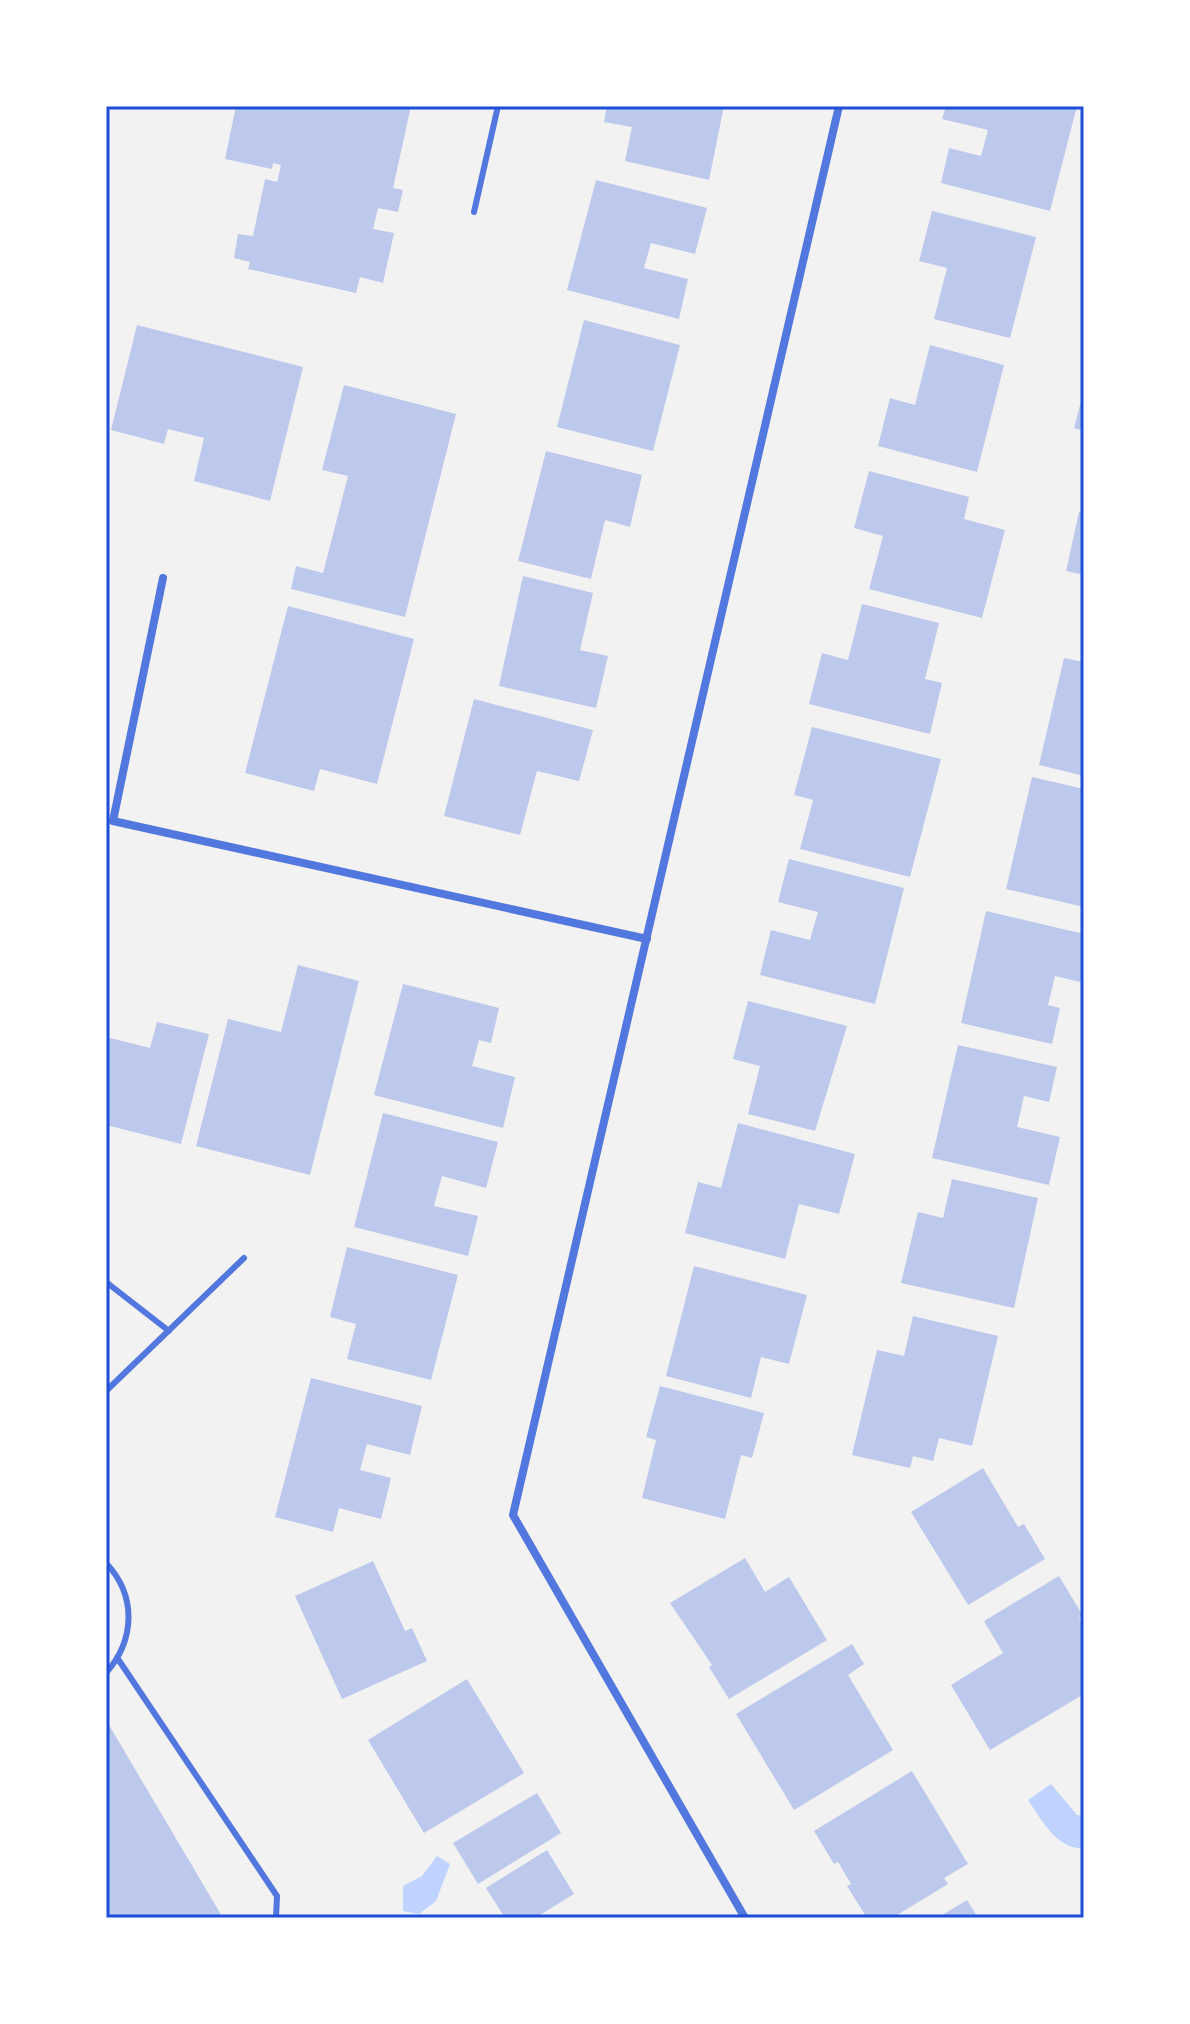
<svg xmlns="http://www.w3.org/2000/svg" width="1190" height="2024" font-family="'Archivo Narrow',sans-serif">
  <rect width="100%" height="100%" fill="#f2f2f2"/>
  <!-- water -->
  <path fill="#bfd3fe" d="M 1051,1784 L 1077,1815 L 1084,1816 L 1084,1848 C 1058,1851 1041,1819 1028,1800 Z
    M 437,1856 L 450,1864 L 436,1901 L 419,1914 L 403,1911 L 403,1886 L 422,1876 Z"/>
  <!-- building -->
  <path fill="#bdc9ec" d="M 236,106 L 411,106 L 393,188 L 403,190 L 398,212 L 378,208 L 373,229 L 394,233 L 383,283 L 360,277 L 356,293 L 248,269 L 250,262 L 234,258 L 238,234 L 253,236 L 265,179 L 277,182 L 281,165 L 273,163 L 272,169 L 225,159 Z
    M 607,106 L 724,106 L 709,180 L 625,161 L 632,127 L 604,122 Z
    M 946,106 L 1077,106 L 1050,211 L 941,183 L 949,148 L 981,156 L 988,130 L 942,119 Z
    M 596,180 L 707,208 L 695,254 L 651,243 L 644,268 L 688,279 L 679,319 L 567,290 Z
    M 932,211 L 1036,237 L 1010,338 L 934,319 L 947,268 L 919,261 Z
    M 584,320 L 680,345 L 653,451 L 557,427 Z
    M 137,325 L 303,367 L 270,501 L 194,481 L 204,438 L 168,429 L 164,444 L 111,430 Z
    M 930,345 L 1004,365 L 977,472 L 878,446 L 890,398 L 915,405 Z
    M 344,385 L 456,414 L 405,617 L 291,589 L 296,566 L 323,573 L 348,476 L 322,470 Z
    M 1084,390 L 1084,431 L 1074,428 Z
    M 546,451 L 642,475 L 630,527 L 605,520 L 591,579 L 518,561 Z
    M 869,471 L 969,497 L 964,519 L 1005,530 L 982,618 L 869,589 L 883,536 L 854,528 Z
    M 1079,512 L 1084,513 L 1084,575 L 1066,571 Z
    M 523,576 L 593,593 L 580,650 L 608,656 L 596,708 L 499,686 Z
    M 862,604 L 939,623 L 925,679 L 942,683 L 930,734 L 809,704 L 822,653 L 848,660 Z
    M 288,606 L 414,639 L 377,784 L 320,769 L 314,791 L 245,773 Z
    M 1064,658 L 1084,662 L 1084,776 L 1039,765 Z
    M 474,699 L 593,730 L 579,781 L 537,771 L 520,835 L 444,816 Z
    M 812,727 L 941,759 L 910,877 L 800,849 L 813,800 L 794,795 Z
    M 1032,777 L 1084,789 L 1084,907 L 1006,889 Z
    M 789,859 L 904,888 L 875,1004 L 760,975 L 771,930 L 810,940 L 818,912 L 778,902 Z
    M 986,911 L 1084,934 L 1084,983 L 1055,976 L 1048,1005 L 1060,1008 L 1052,1044 L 961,1023 Z
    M 298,965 L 359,981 L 310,1175 L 196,1146 L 228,1019 L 281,1032 Z
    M 403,984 L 499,1008 L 491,1043 L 479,1040 L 472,1066 L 515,1077 L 503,1128 L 374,1095 Z
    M 748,1001 L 847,1026 L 815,1131 L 748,1114 L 760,1066 L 733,1059 Z
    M 157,1022 L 209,1034 L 181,1144 L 106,1125 L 106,1037 L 150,1048 Z
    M 958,1045 L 1057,1067 L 1049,1102 L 1024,1096 L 1017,1127 L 1060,1137 L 1049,1185 L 932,1158 Z
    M 383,1113 L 498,1142 L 486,1188 L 442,1176 L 434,1206 L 478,1216 L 468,1256 L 354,1227 Z
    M 738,1123 L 855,1154 L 839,1214 L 799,1204 L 785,1259 L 685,1233 L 698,1182 L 721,1188 Z
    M 952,1179 L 1038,1198 L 1014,1308 L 901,1283 L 918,1212 L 943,1218 Z
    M 347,1247 L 458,1275 L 431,1380 L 347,1359 L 356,1324 L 330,1317 Z
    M 694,1266 L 807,1295 L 789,1364 L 761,1357 L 751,1398 L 666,1376 Z
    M 913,1316 L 998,1336 L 972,1446 L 939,1438 L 933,1461 L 913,1456 L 910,1468 L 852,1455 L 877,1350 L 904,1356 Z
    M 311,1378 L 422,1406 L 410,1455 L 367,1444 L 360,1470 L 391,1478 L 381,1519 L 339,1508 L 333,1532 L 275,1517 Z
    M 660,1386 L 764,1413 L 752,1458 L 741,1455 L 725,1519 L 642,1498 L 656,1440 L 646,1437 Z
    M 983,1468 L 1018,1527 L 1024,1524 L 1045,1559 L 968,1605 L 911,1512 Z
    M 745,1558 L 765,1592 L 789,1577 L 827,1640 L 729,1699 L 709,1667 L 712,1665 L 670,1603 Z
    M 373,1561 L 405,1631 L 412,1628 L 427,1661 L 342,1699 L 295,1596 Z
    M 1059,1576 L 1083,1616 L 1079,1618 L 1084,1626 L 1084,1694 L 990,1750 L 951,1685 L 1003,1653 L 984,1621 Z
    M 852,1644 L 864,1664 L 848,1675 L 893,1750 L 794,1810 L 736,1714 Z
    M 467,1679 L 524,1773 L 424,1833 L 368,1740 Z
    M 106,1720 L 223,1918 L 106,1918 Z
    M 912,1771 L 968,1864 L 944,1878 L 948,1884 L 892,1918 L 867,1918 L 847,1886 L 851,1884 L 838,1862 L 834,1864 L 814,1831 Z
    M 537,1793 L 561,1833 L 478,1884 L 453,1843 Z
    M 547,1850 L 574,1894 L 535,1918 L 505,1918 L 486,1888 Z
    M 967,1900 L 978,1918 L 937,1918 Z"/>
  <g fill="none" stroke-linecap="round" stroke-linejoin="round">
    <!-- service -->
    <path stroke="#5277de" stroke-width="6" d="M 474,212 L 498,106
      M 106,1282 L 169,1331
      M 106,1391 L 244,1258
      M 106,1563 C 137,1596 135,1640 106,1673
      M 118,1659 L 277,1896 L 276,1918"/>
    <!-- minor -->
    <path stroke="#5277de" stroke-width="8" d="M 163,578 L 113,821 L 647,939
      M 745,1918 L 513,1515 L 839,106"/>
  </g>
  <!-- border -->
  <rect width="1190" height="2024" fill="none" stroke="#ffffff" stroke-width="216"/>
  <rect x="108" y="108" width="974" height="1808" fill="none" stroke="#1d4ed8" stroke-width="3"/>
</svg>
